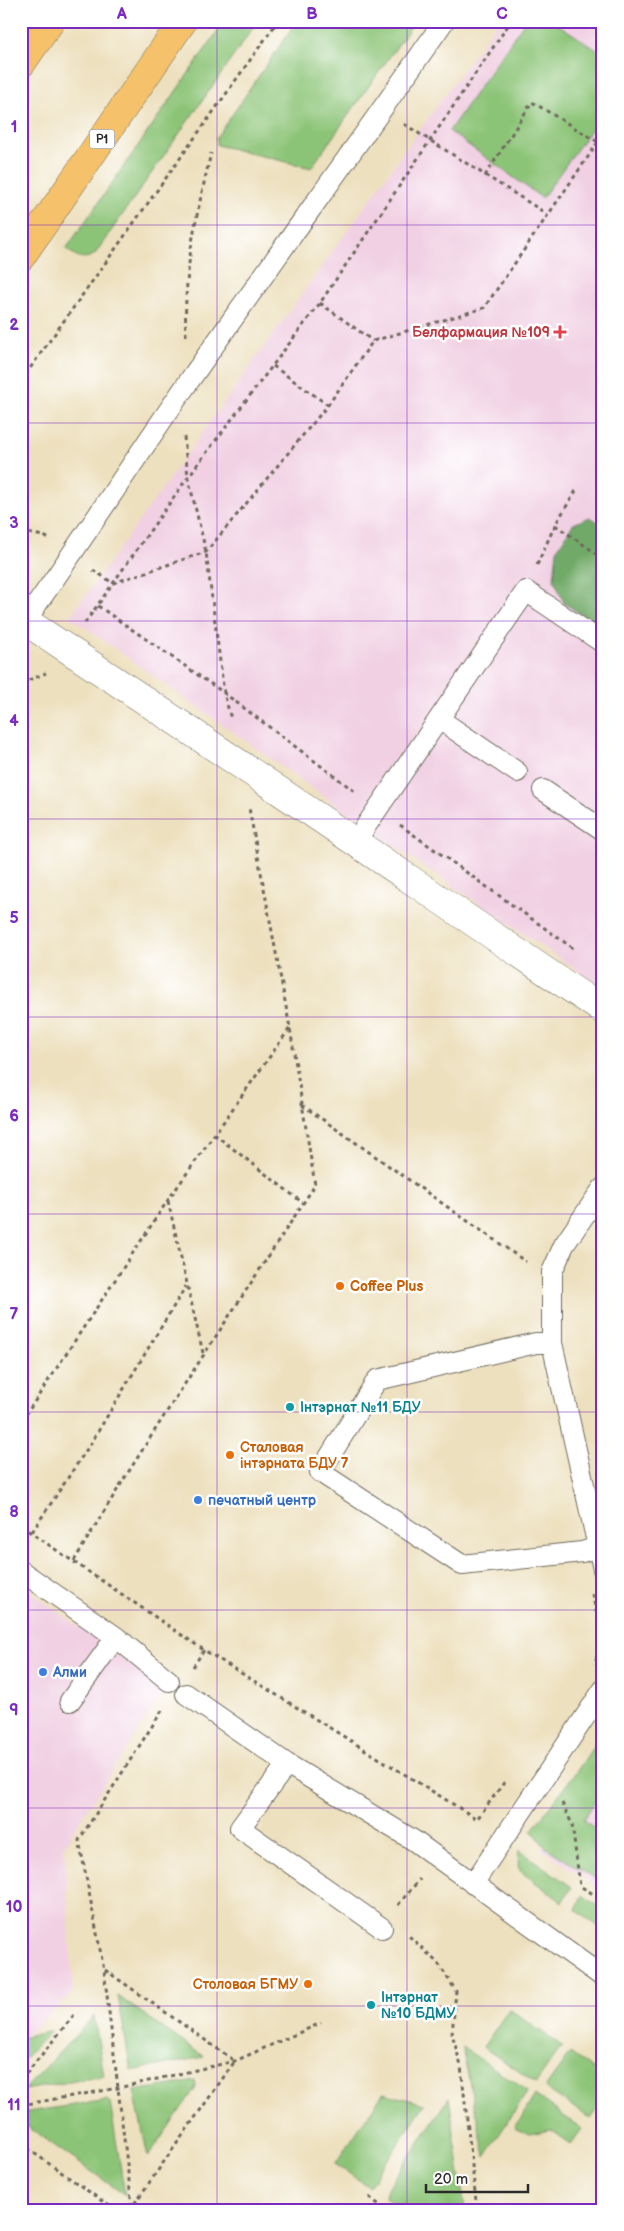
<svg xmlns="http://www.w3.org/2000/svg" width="624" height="2231" font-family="'Balsamiq Sans',sans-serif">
  <rect width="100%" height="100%" fill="#fff"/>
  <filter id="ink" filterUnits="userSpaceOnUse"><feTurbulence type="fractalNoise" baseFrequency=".02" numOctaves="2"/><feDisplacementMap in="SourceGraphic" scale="10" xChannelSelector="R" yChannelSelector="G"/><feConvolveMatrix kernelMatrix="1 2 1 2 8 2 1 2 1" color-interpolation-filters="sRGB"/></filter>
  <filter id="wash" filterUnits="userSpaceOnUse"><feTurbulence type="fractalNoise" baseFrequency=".0096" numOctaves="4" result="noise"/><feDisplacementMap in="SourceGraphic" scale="20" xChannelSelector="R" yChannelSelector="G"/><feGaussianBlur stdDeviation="1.12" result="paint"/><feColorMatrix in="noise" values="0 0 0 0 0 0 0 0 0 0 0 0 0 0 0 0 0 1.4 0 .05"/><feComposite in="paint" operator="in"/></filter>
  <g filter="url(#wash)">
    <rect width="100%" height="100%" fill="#ede0be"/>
    <!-- built -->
    <path fill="#f1d0e3" d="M 498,21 L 603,21 L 603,988 L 394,846 L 70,617 Z
      M 21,1585 L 165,1689 L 64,1846 L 73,1992 L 21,2040 Z
      M 603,1762 L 603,1891 L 541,1849 Z"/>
    <!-- green -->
    <path fill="#8cc477" stroke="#5c7851" d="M 225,21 L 258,21 L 95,254 C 83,262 76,256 66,249 Z
      M 297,21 L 415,21 L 311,168 L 217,145 L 216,138 Z
      M 525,21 L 553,21 L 603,54 L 603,113 L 542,198 L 449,131 Z
      M 603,1732 L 603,1790 L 583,1820 L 603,1834 L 603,1884 L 545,1847 L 532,1830 L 579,1768 Z
      M 519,1850 L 572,1887 L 562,1902 L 520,1871 L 518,1866 Z
      M 582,1895 L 603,1908 L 603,1930 L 576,1910 Z
      M 118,1996 L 204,2057 L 131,2071 Z
      M 509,2009 L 562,2046 L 536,2083 L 483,2047 Z
      M 94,2016 L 104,2076 L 24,2090 Z
      M 51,2031 L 21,2062 L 21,2038 Z
      M 462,2047 L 528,2091 L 485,2156 Z
      M 570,2053 L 603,2076 L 603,2102 L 591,2119 L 545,2088 Z
      M 195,2081 L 196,2087 L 148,2157 L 134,2091 Z
      M 383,2093 L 425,2104 L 369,2187 L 335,2164 Z
      M 535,2095 L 582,2129 L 571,2144 L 551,2130 L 529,2134 L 515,2128 Z
      M 449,2097 L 465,2210 L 403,2210 L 385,2197 L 386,2191 Z
      M 107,2100 L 110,2103 L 125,2195 L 21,2122 L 21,2113 Z"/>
    <!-- forest -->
    <path fill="#71aa68" stroke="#4e6a4a" d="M 590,517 L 603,525 L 603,629 L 564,603 L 554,579 L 557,550 L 573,524 Z"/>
  </g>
  <g filter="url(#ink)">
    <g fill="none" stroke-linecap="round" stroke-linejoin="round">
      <!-- lane casing -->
      <g stroke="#6f6a5e" stroke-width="22">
        <path id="lane" d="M 25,621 C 78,547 128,469 180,394 C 267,269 357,146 444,21
          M 439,719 L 517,772
          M 543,790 L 603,830
          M 355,842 L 526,591 L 603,643
          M 603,1188 L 564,1245 L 552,1272 L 552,1343 L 603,1569
          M 552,1343 L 536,1343 L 377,1380 L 320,1472 L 462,1565 L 582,1552 L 598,1547
          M 21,1571 L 116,1637 L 169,1681
          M 186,1694 L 287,1764 L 413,1840 L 603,1977
          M 70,1701 L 116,1637
          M 287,1764 L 240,1828 L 382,1928
          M 473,1884 L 603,1690"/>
      </g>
      <!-- street casing -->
      <g stroke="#6f6a5e" stroke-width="29">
        <path id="street" d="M 21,626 L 25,621 C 219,748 410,880 603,1010"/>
      </g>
      <!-- primary casing -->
      <g stroke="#6f6a5e" stroke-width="29">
        <path id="primary" d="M 21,64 L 51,21
          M 21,257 L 183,21"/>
      </g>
      <!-- path -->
      <path stroke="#6f6a5e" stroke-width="3" stroke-dasharray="4 4" stroke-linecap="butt" d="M 586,21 L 603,32
        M 404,124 L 547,214
        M 485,176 L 532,102 L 598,142
        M 320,303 L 373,341
        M 186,336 C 183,271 196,217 211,153
        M 273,366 L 328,405
        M 21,381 L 278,21
        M 184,437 L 188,477 L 206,552 L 224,693 L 231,719
        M 555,525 L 603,558
        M 21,532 L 44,536 L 49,539
        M 537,565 L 555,525 L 577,489
        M 93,570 L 113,583 L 206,552 L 328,405 L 373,341 L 484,308 L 603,135
        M 98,606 L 224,693 L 357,793
        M 85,623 L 188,477 L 320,303 L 511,21
        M 21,683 L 46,673
        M 400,825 L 574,949
        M 302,1105 L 526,1262
        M 214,1134 L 303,1203
        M 168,1201 L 203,1353
        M 21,1422 L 168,1200 L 290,1028
        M 21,1526 L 204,1650 L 477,1819 L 506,1780
        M 32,1532 L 91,1443 L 186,1286
        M 74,1561 C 150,1433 234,1310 315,1185 L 290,1028 L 249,808
        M 592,1594 L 602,1634 L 595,1664
        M 193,1667 L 204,1650
        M 562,1803 L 572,1824 L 580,1886 L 603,1900
        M 398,1905 L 420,1879
        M 409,1936 L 438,1963 L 456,1991 L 452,2034 L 461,2066 L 477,2210
        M 105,1970 L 235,2061
        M 21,2080 L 74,2015
        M 21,2105 L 118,2088 L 235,2061 L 321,2023
        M 21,2144 L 115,2210
        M 369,2197 L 386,2210
        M 21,2206 L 26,2210
        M 132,2206 L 104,1970 L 79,1840 L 163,1709
        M 130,2210 L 235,2061"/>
      <!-- lane -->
      <use href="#lane" stroke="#fff" stroke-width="20"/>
      <!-- street -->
      <use href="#street" stroke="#fff" stroke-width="28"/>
      <!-- primary -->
      <use href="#primary" stroke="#f5c16b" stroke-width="28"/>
    </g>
  </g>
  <!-- grid -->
  <path fill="none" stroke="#7b2cbf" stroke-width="1" stroke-opacity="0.55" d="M 217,21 L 217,2210M 407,21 L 407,2210M 21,225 L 603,225M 21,423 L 603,423M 21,621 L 603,621M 21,819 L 603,819M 21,1017 L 603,1017M 21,1214 L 603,1214M 21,1412 L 603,1412M 21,1610 L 603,1610M 21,1808 L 603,1808M 21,2006 L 603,2006"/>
  <!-- markers -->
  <path fill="#e0444e" stroke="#fff" stroke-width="2" d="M557.5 324.5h5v5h5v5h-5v5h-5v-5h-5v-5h5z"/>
  <g fill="#e8710a" stroke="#fff" stroke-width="2">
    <circle cx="340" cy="1286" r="5"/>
    <circle cx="230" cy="1455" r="5"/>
    <circle cx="308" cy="1984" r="5"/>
  </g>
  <g fill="#0f9aa8" stroke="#fff" stroke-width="2">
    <circle cx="290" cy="1407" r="5"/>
    <circle cx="371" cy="2005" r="5"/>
  </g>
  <g fill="#3f7fe0" stroke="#fff" stroke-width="2">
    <circle cx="198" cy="1500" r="5"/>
    <circle cx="43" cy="1672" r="5"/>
  </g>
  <g text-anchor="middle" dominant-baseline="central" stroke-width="5" stroke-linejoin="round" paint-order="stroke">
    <!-- shield labels -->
    <rect fill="#fff" stroke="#6b6b6b" stroke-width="1" x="89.5" y="129.5" width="25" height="19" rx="4"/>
    <g font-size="12" font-weight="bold" fill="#2b2b2b">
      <text x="102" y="139">Р1</text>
    </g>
    <!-- health labels -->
    <g font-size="14" font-weight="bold" fill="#be3a42" stroke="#fff" text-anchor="end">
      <text x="550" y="332">Белфармация №109</text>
    </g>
    <!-- food labels -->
    <g font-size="14" font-weight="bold" fill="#c56008" stroke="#fff" text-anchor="start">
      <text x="350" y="1286">Coffee Plus</text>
      <text x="240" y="1447">Сталовая<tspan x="240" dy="16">інтэрната БДУ 7</tspan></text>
      <text x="298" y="1984" text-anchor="end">Столовая БГМУ</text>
    </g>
    <!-- culture labels -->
    <g font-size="14" font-weight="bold" fill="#0d838f" stroke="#fff" text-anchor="start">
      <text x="300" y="1407">Інтэрнат №11 БДУ</text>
      <text x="381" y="1997">Інтэрнат<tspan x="381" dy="16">№10 БДМУ</tspan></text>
    </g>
    <!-- shop labels -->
    <g font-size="14" font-weight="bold" fill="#366cbe" stroke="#fff" text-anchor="start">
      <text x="208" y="1500">печатный центр</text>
      <text x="53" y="1672">Алми</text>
    </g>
  </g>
  <!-- margin -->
  <rect width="624" height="2231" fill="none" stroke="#fff" stroke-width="55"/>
  <!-- scale -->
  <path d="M426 2184v8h102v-8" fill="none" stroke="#2b2b2b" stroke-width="2.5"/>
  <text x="434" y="2184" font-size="15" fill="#2b2b2b" stroke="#ffffff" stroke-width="4" paint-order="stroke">20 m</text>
  <rect x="28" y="28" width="568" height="2176" fill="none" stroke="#7b2cbf" stroke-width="2"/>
  <g font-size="16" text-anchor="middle" font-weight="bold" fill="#7b2cbf">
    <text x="122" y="19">A</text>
    <text x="312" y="19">B</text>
    <text x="502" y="19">C</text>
    <text x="14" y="132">1</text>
    <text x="14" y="330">2</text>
    <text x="14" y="528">3</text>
    <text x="14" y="726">4</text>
    <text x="14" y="923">5</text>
    <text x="14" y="1121">6</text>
    <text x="14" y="1319">7</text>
    <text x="14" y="1517">8</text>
    <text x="14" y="1715">9</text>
    <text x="14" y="1912">10</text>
    <text x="14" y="2110">11</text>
  </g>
</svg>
